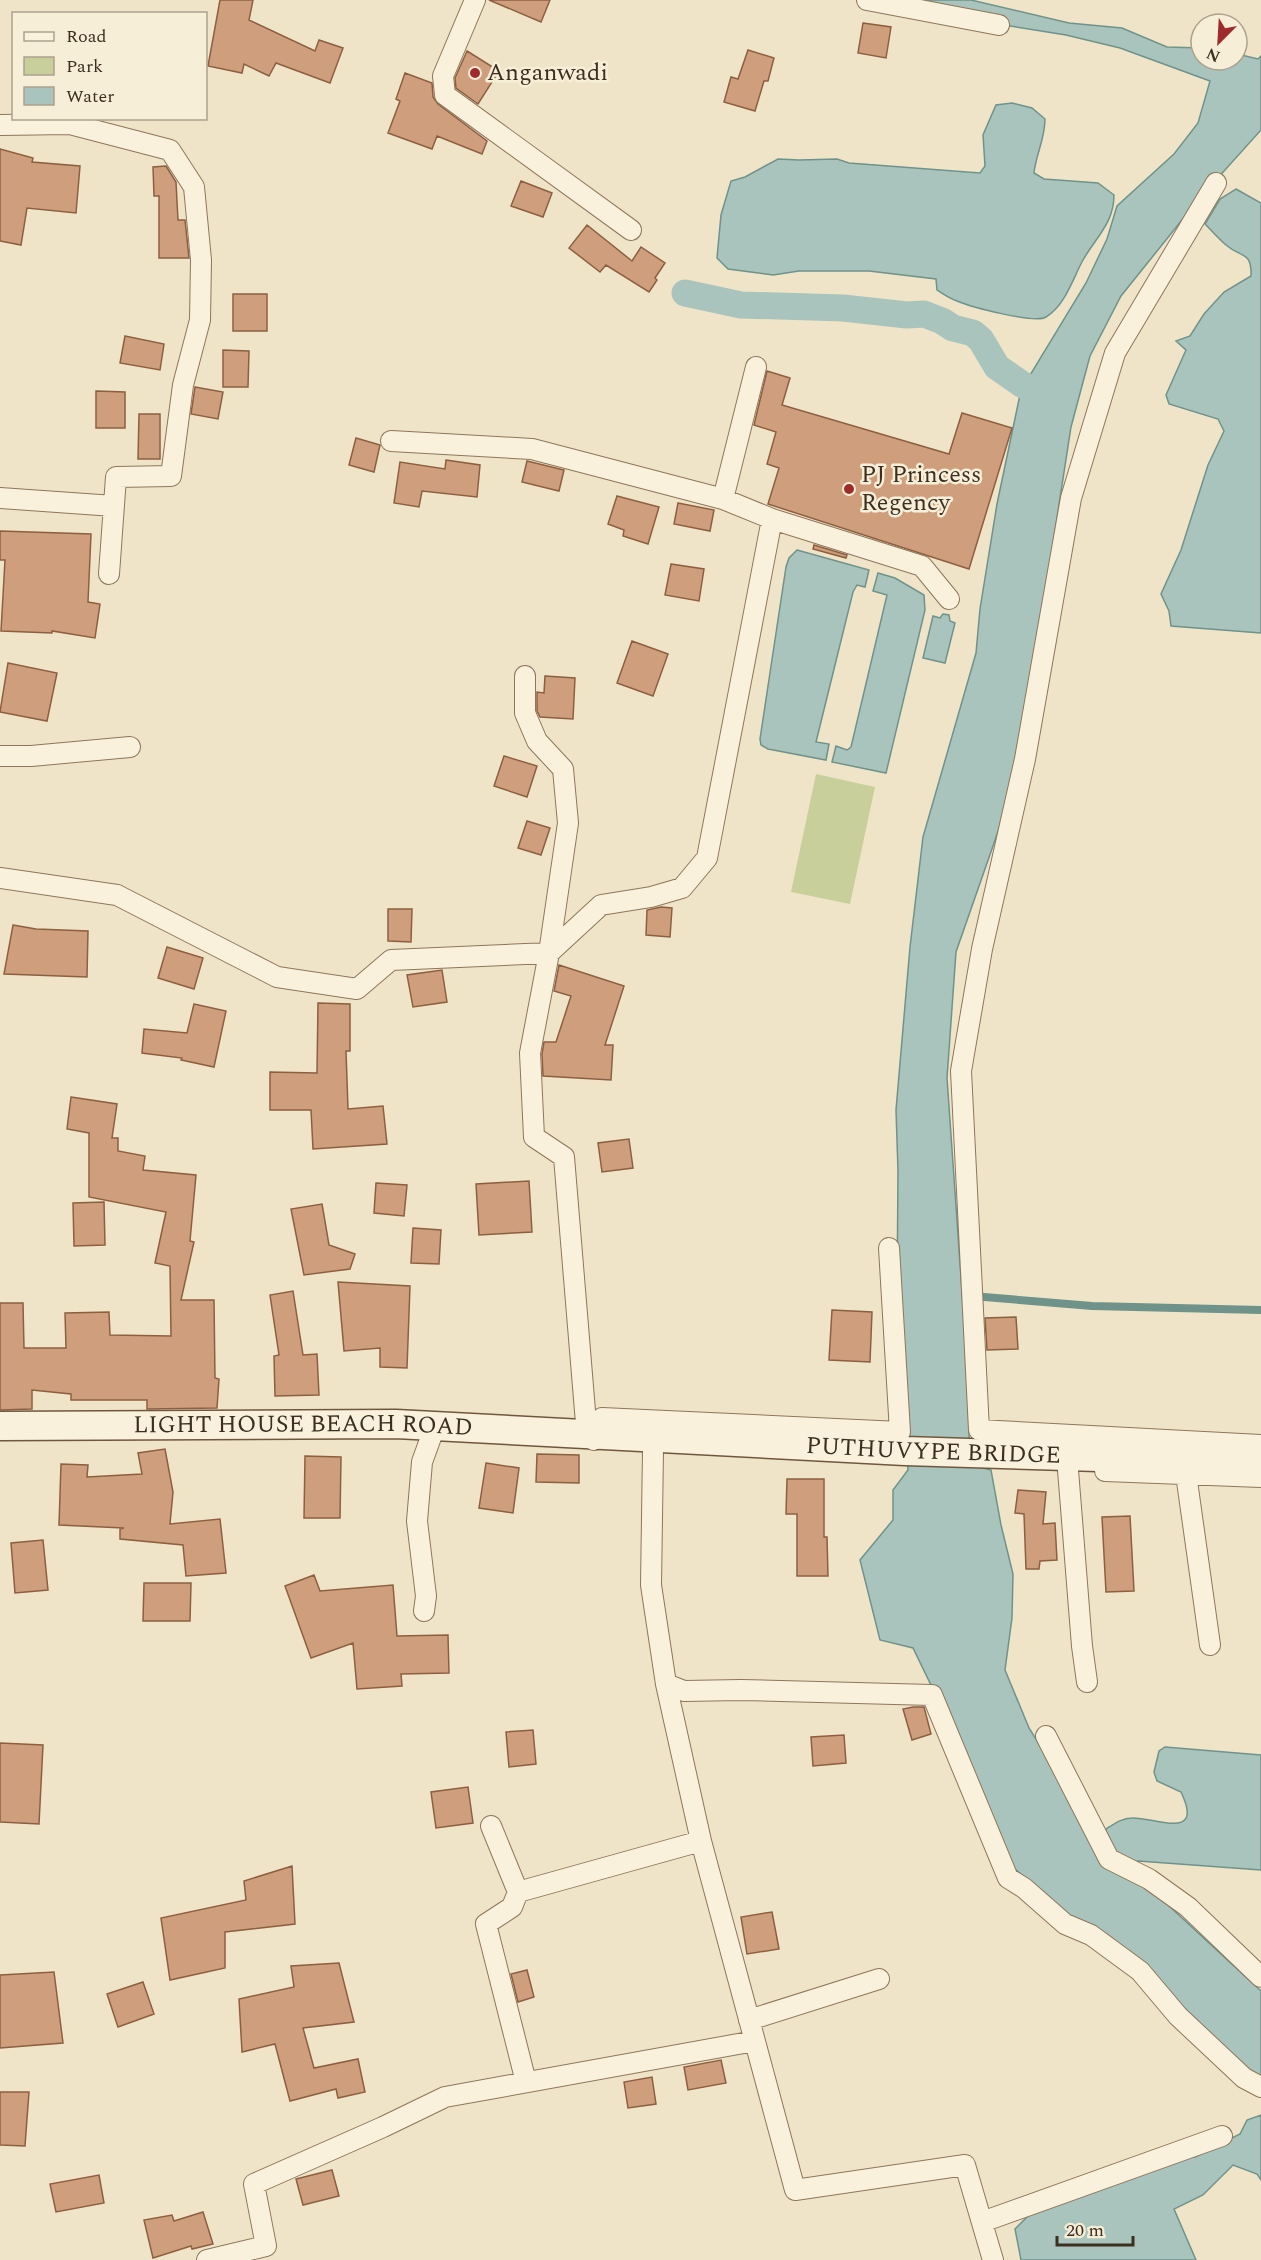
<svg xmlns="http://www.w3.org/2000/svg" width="1261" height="2260" font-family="Spectral,serif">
  <rect width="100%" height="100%" fill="#f0e4c8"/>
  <!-- green -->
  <path fill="#c9cf9b" d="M 816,774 L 875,787 L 850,904 L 791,892 Z"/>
  <!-- water -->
  <path fill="#a9c4bc" stroke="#6f938a" stroke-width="1.5" d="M 915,0 L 971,0 L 1069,23 L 1122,28 L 1167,47 L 1201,48 L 1201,60 L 1237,60 L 1237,54 L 1258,59 L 1261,56 L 1261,130 L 1198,200 L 1121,296 L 1090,356 L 1071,427 L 1028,706 L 1001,823 L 956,952 L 947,1078 L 967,1363 L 970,1465 L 991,1470 L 1001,1525 L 1013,1574 L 1012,1618 L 1005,1670 L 1029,1728 L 1056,1771 L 1102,1859 L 1155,1893 L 1261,1991 L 1261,2082 L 1073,1924 L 1011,1865 L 959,1743 L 913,1648 L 880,1640 L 860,1560 L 893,1520 L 893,1490 L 908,1470 L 904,1378 L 897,1297 L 898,1171 L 896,1110 L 910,947 L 923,837 L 976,653 L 980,609 L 997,504 L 1021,390 L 1086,283 L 1107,239 L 1117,206 L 1174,154 L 1198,123 L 1210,81 L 1120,48 L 1066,35 L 992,23 Z
    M 1012,103 L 1032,108 L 1045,119 C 1045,139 1036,154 1034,173 L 1044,179 L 1098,183 L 1114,195 C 1114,223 1096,237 1083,260 C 1073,278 1065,306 1046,317 C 1035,324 971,307 957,301 C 950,299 943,294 937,290 L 936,279 L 869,271 L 799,271 L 773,275 L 728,269 L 717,258 L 721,215 L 731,181 L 745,177 L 778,159 L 799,160 L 837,159 L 849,163 L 980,173 L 985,166 L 983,135 L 996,105 Z
    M 1236,189 L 1261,203 L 1261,633 L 1171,626 L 1169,611 L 1161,594 L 1181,550 L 1208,465 L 1224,431 L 1218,419 L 1169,404 L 1166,395 L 1186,350 L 1176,341 L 1190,336 L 1204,314 L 1224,292 L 1251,276 C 1252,251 1241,258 1226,245 C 1219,239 1212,231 1205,224 L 1220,199 Z
    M 797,550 L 869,570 L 865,587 L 857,585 L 853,592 L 816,742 L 829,744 L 826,760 L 768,749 L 761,745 L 760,739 L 786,567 L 789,558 Z
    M 878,573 L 895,578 L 924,595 L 925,610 L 886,773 L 832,762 L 836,746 L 847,750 L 851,747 L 887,595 L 873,591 Z
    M 943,614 L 949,615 L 950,621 L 955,623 L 945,663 L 923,658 L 933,616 L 940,618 Z
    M 1165,1747 L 1261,1755 L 1261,1870 L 1138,1861 L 1128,1864 L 1113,1852 L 1104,1837 L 1106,1829 C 1114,1824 1122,1818 1132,1818 C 1154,1817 1205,1842 1181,1792 L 1157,1781 L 1154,1772 L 1159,1751 Z
    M 1261,2115 L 1261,2180 L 1257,2174 L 1233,2165 L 1203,2195 L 1174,2209 L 1196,2260 L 1021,2260 L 1015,2229 L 1030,2214 L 1181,2157 L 1195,2157 L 1240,2134 L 1247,2120 Z"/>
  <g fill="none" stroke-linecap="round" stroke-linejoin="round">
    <!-- stream -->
    <path stroke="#6f938a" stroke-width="8" d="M 972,1296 L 1092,1306 L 1261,1310"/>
    <!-- canal -->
    <path stroke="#a9c4bc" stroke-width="27" d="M 685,293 L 741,305 L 843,308 L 907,315 L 924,314 L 942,321 L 953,328 L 973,333 L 981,340 L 997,367 L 1023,385 L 1052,396"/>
  </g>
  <!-- building -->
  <path fill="#cf9f7d" stroke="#8d5f41" stroke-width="1.5" d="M 220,0 L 253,0 L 249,20 L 315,51 L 319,40 L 343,48 L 330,83 L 276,63 L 269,76 L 244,64 L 242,73 L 208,66 Z
    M 489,0 L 550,0 L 541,22 Z
    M 863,23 L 891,27 L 886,58 L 858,53 Z
    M 748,50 L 774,58 L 768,81 L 764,81 L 755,111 L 724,102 L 731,77 L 738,79 Z
    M 467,51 L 499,71 L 478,104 L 456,88 L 455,78 Z
    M 405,73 L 432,83 L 433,97 L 438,104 L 487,141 L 482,154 L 437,136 L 432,149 L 388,133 L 400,101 L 396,99 Z
    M 0,149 L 33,158 L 32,162 L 80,166 L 76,213 L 27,208 L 21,245 L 0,241 Z
    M 166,166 L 176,182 L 178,220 L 185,220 L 189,258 L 159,258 L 159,196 L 154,196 L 153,167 Z
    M 521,181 L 552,193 L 543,217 L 511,206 Z
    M 587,225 L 632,261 L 641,247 L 665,263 L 655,278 L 657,280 L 649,292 L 606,265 L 600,272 L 569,248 Z
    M 233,294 L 267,294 L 267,331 L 233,331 Z
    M 125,336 L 164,344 L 160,370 L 120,363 Z
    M 223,350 L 249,351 L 248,387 L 223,387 Z
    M 767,371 L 790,378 L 782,405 L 949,454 L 962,413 L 1012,428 L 969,569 L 768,504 L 779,468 L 767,464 L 776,432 L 754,425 Z
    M 195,387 L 223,392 L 218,419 L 191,414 Z
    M 96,391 L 125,392 L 125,428 L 96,428 Z
    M 139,414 L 160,414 L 160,459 L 138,459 Z
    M 356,438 L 380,445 L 374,472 L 349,465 Z
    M 446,460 L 480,465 L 477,497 L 422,491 L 419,507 L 394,503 L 400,462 L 445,469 Z
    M 527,461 L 564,470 L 559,491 L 522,482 Z
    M 617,496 L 659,507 L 648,544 L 623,536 L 624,530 L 608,524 Z
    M 678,503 L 714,510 L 710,531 L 674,524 Z
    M 0,531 L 91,534 L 88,602 L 100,604 L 95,638 L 52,631 L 52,633 L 1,631 L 5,560 L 0,560 Z
    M 814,545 L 847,555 L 846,558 L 813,549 Z
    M 671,564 L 704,569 L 699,601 L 665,595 Z
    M 632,641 L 668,654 L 653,696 L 617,683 Z
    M 8,663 L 57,673 L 47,721 L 0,712 Z
    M 545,676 L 575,678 L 573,719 L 540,717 L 537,711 L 537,692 L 544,693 Z
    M 504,756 L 537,766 L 527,797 L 494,786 Z
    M 527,821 L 550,828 L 541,855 L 518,848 Z
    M 661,907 L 672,908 L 670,937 L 646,935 L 647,910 Z
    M 388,909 L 412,909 L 411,942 L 388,941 Z
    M 13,925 L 36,929 L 88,931 L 87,977 L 4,974 Z
    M 167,947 L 203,958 L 194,989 L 158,978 Z
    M 559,965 L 624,986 L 605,1045 L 613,1045 L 611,1080 L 543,1076 L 542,1054 L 544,1042 L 556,1042 L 571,996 L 554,991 Z
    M 442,970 L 447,1002 L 413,1007 L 407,975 Z
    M 318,1003 L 350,1004 L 350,1051 L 346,1051 L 348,1109 L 383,1106 L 387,1144 L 313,1149 L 311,1110 L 270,1110 L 270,1072 L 317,1073 Z
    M 194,1004 L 226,1011 L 214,1067 L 181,1060 L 182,1058 L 142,1053 L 144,1029 L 187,1033 Z
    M 71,1097 L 117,1104 L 112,1138 L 118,1138 L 118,1151 L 145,1156 L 143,1170 L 196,1175 L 190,1241 L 194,1242 L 181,1300 L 214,1300 L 215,1378 L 219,1379 L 217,1408 L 147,1409 L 147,1400 L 71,1400 L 71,1394 L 32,1390 L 32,1409 L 0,1410 L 0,1303 L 23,1303 L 24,1348 L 66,1348 L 65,1313 L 109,1312 L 110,1335 L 171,1336 L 170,1266 L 155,1263 L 166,1212 L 89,1197 L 89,1133 L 67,1129 Z
    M 629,1139 L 633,1168 L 602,1172 L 598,1143 Z
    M 529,1181 L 532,1232 L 479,1235 L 476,1184 Z
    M 376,1183 L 407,1185 L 404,1216 L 374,1213 Z
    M 104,1202 L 105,1245 L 74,1246 L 73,1203 Z
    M 322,1204 L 329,1245 L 355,1254 L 350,1269 L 304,1275 L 291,1209 Z
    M 413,1228 L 441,1230 L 439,1264 L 411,1263 Z
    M 338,1282 L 410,1286 L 407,1368 L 380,1367 L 380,1348 L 344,1351 Z
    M 293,1291 L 303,1355 L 317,1354 L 319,1395 L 275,1396 L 274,1356 L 279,1355 L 270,1295 Z
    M 832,1310 L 872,1312 L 870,1362 L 829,1360 Z
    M 1016,1317 L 1018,1349 L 987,1350 L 985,1318 Z
    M 165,1449 L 173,1492 L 170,1524 L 220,1519 L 226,1573 L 186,1576 L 183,1545 L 120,1539 L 120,1529 L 124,1528 L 59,1525 L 61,1464 L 88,1465 L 87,1477 L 142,1474 L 138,1453 Z
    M 537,1454 L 579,1455 L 579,1483 L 536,1482 Z
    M 305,1456 L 341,1457 L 340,1518 L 304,1518 Z
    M 486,1463 L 519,1468 L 513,1513 L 479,1508 Z
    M 787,1479 L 824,1479 L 824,1537 L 827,1537 L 828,1576 L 797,1576 L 797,1514 L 786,1514 Z
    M 1018,1490 L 1046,1492 L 1043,1524 L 1055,1523 L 1057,1560 L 1040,1561 L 1039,1569 L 1026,1569 L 1024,1514 L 1015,1513 Z
    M 1130,1516 L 1134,1591 L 1106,1592 L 1102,1517 Z
    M 43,1540 L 48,1590 L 15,1593 L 11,1543 Z
    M 314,1575 L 320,1591 L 393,1585 L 397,1636 L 448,1635 L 449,1673 L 401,1674 L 402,1686 L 357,1689 L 353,1643 L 311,1658 L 285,1586 Z
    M 144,1583 L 191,1583 L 190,1621 L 143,1621 Z
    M 913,1707 L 924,1707 L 931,1734 L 912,1740 L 903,1709 Z
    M 533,1730 L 536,1764 L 509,1767 L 506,1732 Z
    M 844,1735 L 846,1763 L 813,1766 L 811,1737 Z
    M 0,1743 L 43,1745 L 39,1824 L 0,1822 Z
    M 468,1787 L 473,1823 L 436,1828 L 431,1792 Z
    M 292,1866 L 295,1924 L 225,1932 L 225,1968 L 170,1980 L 161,1918 L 246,1900 L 244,1881 Z
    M 772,1912 L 779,1949 L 747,1954 L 741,1917 Z
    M 339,1963 L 354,2022 L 303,2028 L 314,2068 L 358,2059 L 365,2092 L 338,2098 L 336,2089 L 290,2101 L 275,2044 L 242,2052 L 239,1999 L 294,1987 L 291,1966 Z
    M 527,1970 L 534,1997 L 518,2002 L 511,1974 Z
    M 54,1972 L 63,2043 L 0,2048 L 0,1975 Z
    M 143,1982 L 154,2014 L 118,2027 L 107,1994 Z
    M 721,2060 L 726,2083 L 688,2090 L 684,2067 Z
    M 652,2077 L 656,2104 L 628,2108 L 624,2082 Z
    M 0,2092 L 29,2092 L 25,2146 L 0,2145 Z
    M 332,2170 L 339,2196 L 303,2205 L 296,2179 Z
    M 99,2175 L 104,2203 L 56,2212 L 50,2184 Z
    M 203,2212 L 213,2244 L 192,2249 L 191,2246 L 153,2258 L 144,2220 L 172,2215 L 174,2221 Z"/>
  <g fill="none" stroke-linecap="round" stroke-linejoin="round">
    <!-- street casing -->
    <g stroke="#8d765c" stroke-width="22">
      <path id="street" d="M 475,0 L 443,76 L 445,95 L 631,230
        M 867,0 L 999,25
        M 0,125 L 70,124 L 170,150 L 194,187 L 201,260 L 200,320 L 183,385 L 171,476 L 116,477 L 109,574
        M 1216,183 L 1115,353 L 1071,498 L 1025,759 L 982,949 L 961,1071 L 979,1430 L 1261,1445
        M 391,441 L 532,449 L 723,499 L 756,367
        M 0,498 L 114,506
        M 772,519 L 922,566 L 949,599
        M 525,676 L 525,713 L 537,741 L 563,769 L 568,823 L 549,953 L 601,905 L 651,897 L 682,888 L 707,858 L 772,519 L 723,499
        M 0,756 L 31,756 L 130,747
        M 0,878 L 117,895 L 277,977 L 357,989 L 391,960 L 549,953 L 530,1053 L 534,1137 L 564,1157 L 587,1435 L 594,1440
        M 587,1435 L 602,1418 L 900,1432 L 889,1248
        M 653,1450 L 651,1585 L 666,1684 L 684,1691 L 741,1690 L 932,1695 L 1008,1878 L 1024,1888 L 1065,1924 L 1091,1935 L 1140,1971 L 1178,2016 L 1244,2078 L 1261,2087
        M 1068,1470 L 1082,1646 L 1087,1682
        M 1105,1471 L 1261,1477
        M 1186,1474 L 1210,1645
        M 424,1611 L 426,1596 L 417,1521 L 422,1462 L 435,1426
        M 666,1684 L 701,1841
        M 1046,1736 L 1109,1859 L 1149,1879 L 1188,1907 L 1261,1977
        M 491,1826 L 518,1892 L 512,1907 L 486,1924 L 526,2082
        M 518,1892 L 701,1841 L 795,2190 L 965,2165 L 993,2260
        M 749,2020 L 879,1979
        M 982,2222 L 1222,2136
        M 207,2260 L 266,2246 L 254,2184 L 383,2127 L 445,2097 L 755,2041"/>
    </g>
    <!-- secondary casing -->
    <g stroke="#6f573f" stroke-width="31">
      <g id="secondary">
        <path id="s1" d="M 0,1426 L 396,1424 L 905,1451 L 1261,1462"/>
      </g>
    </g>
    <!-- street -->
    <use href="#street" stroke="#faf1dc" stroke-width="20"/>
    <!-- secondary -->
    <use href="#secondary" stroke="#faf1dc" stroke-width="28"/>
  </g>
  <!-- markers -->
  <g fill="#9e2a2b" stroke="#f7eed8" stroke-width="2">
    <circle cx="475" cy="73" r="6"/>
    <circle cx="849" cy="489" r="6"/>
  </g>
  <g text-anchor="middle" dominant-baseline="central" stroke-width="5" stroke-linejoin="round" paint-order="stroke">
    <!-- poi labels -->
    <g font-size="24" fill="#3d2e20" stroke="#f7eed8" text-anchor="start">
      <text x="487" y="73">Anganwadi</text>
      <text x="861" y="475">PJ Princess<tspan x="861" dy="28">Regency</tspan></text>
    </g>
    <!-- street labels -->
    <g font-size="24" fill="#3d2e20" stroke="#f7eed8">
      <text stroke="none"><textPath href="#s1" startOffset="303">LIGHT HOUSE BEACH ROAD</textPath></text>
      <text stroke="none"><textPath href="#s1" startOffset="934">PUTHUVYPE BRIDGE</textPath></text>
    </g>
  </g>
  <!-- legend -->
  <rect x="12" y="12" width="195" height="108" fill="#f7eed8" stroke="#ada18e" stroke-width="1.5"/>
  <rect x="24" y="32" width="30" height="9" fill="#faf1dc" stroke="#ada18e" stroke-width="1.5"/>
  <text x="66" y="42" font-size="18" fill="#3d2e20">Road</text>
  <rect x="24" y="57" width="30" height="18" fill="#c9cf9b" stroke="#ada18e" stroke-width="1.5"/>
  <text x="66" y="72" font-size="18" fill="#3d2e20">Park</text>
  <rect x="24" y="87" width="30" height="18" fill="#a9c4bc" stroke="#ada18e" stroke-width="1.5"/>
  <text x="66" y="102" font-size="18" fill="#3d2e20">Water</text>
  <!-- north arrow -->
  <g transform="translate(1219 42) rotate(204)"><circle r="28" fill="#f7eed8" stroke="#ada18e" stroke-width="1.5"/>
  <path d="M0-4.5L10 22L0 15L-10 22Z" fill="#9e2a2b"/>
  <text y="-9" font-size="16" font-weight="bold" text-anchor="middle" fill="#3d2e20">N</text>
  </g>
  <!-- scale -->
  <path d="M1057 2236v9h76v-9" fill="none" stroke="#3d2e20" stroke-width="3"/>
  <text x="1066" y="2236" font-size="18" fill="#3d2e20" stroke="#f7eed8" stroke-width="4.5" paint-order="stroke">20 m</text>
</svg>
